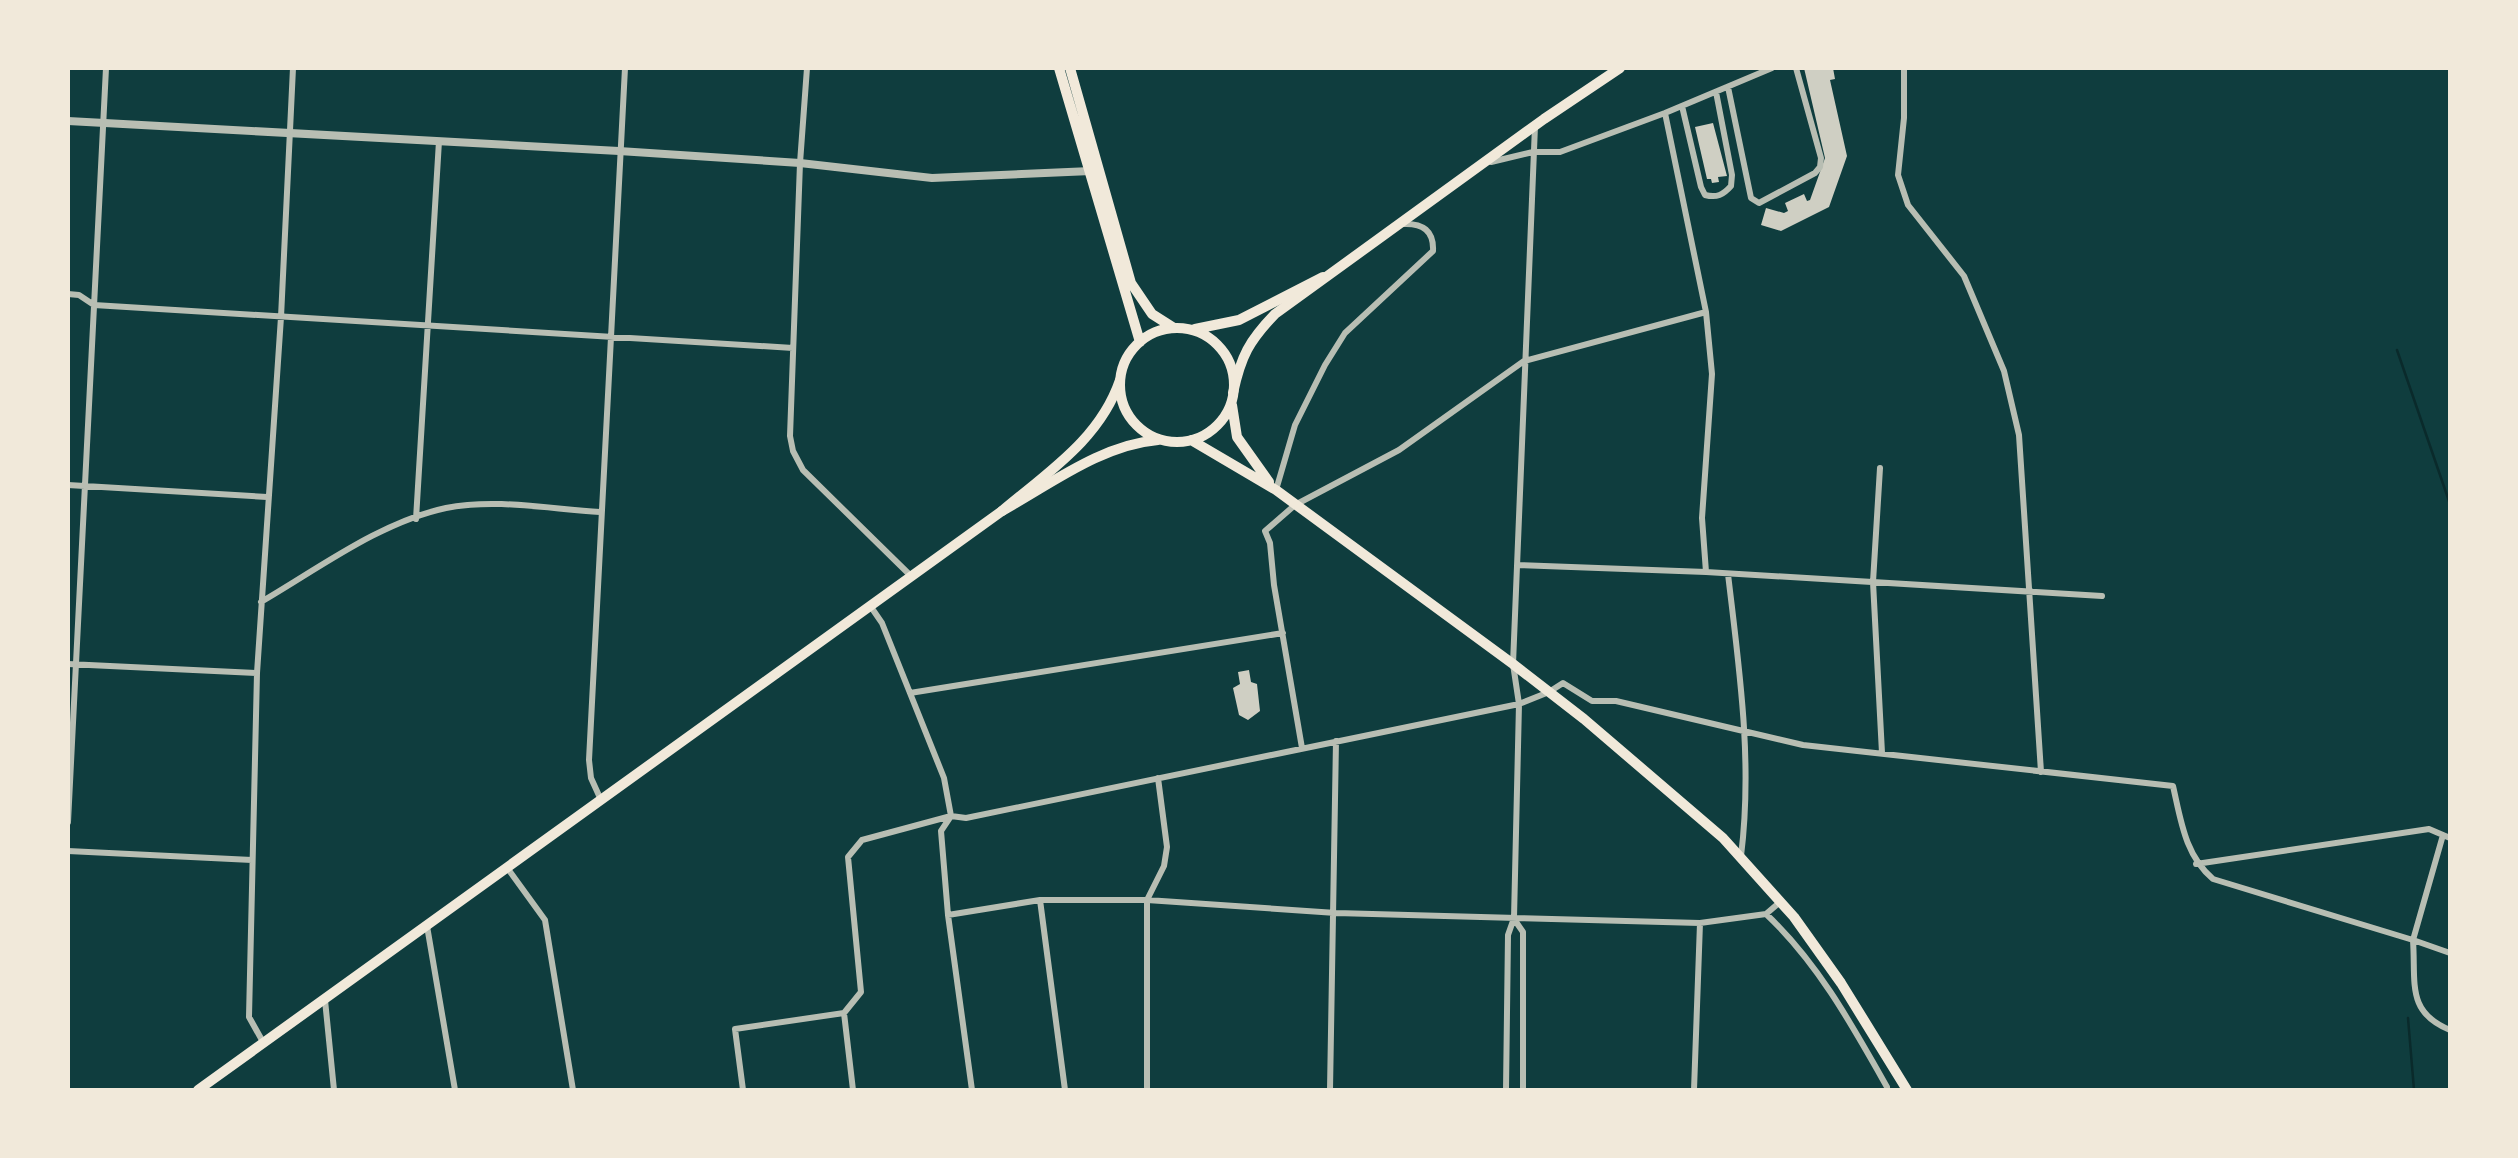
<svg xmlns="http://www.w3.org/2000/svg" width="2518" height="1158" font-family="'Times New Roman',serif">
  <rect width="100%" height="100%" fill="#0f3d3e"/>
  <g fill="none" stroke-linecap="round" stroke-linejoin="round">
    <!-- stream -->
    <path stroke="#0a2a2b" stroke-width="2.5" d="M 2397,350 L 2450,504
      M 2408,1018 L 2414,1090"/>
  </g>
  <!-- building -->
  <path fill="#cfcfc3" d="M 1804,68 L 1833,68 L 1835,79 L 1830,80 L 1847,156 L 1829,207 L 1781,231 L 1761,225 L 1766,208 L 1784,213 L 1788,211 L 1785,203 L 1804,194 L 1807,201 L 1810,200 L 1825,158 Z
    M 1713,123 L 1727,176 L 1718,177 L 1719,182 L 1712,183 L 1711,179 L 1707,179 L 1695,127 Z
    M 1249,670 L 1251,682 L 1257,684 L 1260,711 L 1248,720 L 1239,715 L 1233,688 L 1240,684 L 1238,672 Z"/>
  <g fill="none" stroke-linecap="round" stroke-linejoin="round">
    <!-- minor -->
    <path stroke="#b8beb3" stroke-width="6" d="M 807,68 L 800,163 L 790,436 L 793,451 L 803,470 L 912,577
      M 1904,68 L 1904,118 L 1898,175 L 1908,205 L 1964,276 L 2004,371 L 2019,435 L 2041,772
      M 1728,87 L 1751,198 L 1759,203 L 1815,173 L 1820,167 L 1821,158 L 1796,68
      M 1682,106 L 1701,187 L 1705,195 C 1717,198 1723,195 1731,186 L 1732,175 L 1716,92
      M 1665,113 L 1706,312 L 1712,374 L 1702,518 L 1706,572
      M 1491,162 L 1533,152 L 1560,152 L 1665,113 L 1772,68
      M 68,294 L 79,295 L 94,305 L 793,348
      M 1880,468 L 1873,582 L 1882,753
      M 68,485 L 267,497
      M 1276,490 L 1295,425 L 1325,365 L 1345,333 L 1433,251 C 1434,231 1423,223 1403,224
      M 416,519 L 439,141
      M 1517,565 L 1706,572 L 2102,596
      M 1728,574 C 1739,668 1753,761 1741,856
      M 261,602 C 318,569 380,522 446,508 C 495,498 550,509 600,512
      M 871,607 L 882,623 L 944,778 L 951,816 L 941,831 L 948,915 L 972,1090
      M 68,664 L 256,673
      M 910,693 L 1283,633
      M 1302,748 L 1274,585 L 1270,543 L 1265,531 L 1295,505 L 1399,450 L 1524,361 L 1706,312
      M 601,800 L 591,778 L 589,760 L 625,68
      M 68,822 L 106,68
      M 2443,835 L 2413,940 L 2450,953
      M 68,851 L 252,860
      M 2196,864 L 2429,829 L 2450,838
      M 508,869 L 545,920 L 573,1090
      M 1040,900 L 1065,1090
      M 1766,914 C 1818,963 1852,1025 1887,1087
      M 948,915 L 1040,900 L 1147,900 L 1336,913 L 1700,923 L 1766,914 L 1780,902
      M 1514,919 L 1523,932 L 1523,1090
      M 427,926 L 455,1090
      M 325,1000 L 334,1090
      M 263,1042 L 249,1017 L 257,673 L 281,317 L 293,68
      M 743,1090 L 735,1029 L 844,1013
      M 853,1090 L 844,1013 L 861,992 L 848,857 L 862,840 L 951,816 L 966,818 L 1519,704 L 1549,692 L 1563,683 L 1592,701 L 1616,701 L 1803,745 L 2173,786 C 2181,821 2185,855 2213,879 L 2413,940 C 2416,983 2406,1012 2450,1030
      M 1147,1090 L 1147,900 L 1164,866 L 1167,847 L 1158,778
      M 1330,1090 L 1336,741
      M 1506,1090 L 1508,935 L 1514,918 L 1519,704 L 1513,664 L 1535,126
      M 1694,1090 L 1700,923"/>
    <!-- tertiary -->
    <path stroke="#b8beb3" stroke-width="8" d="M 68,121 L 619,151 L 800,163 L 932,178 L 1091,171"/>
    <!-- primary -->
    <path stroke="#f1e9da" stroke-width="10" d="M 1233,393 C 1241,356 1249,341 1275,314 L 1544,119 L 1620,68
      M 198,1090 L 1002,511 C 1048,472 1100,439 1120,380"/>
    <!-- trunk -->
    <path stroke="#f1e9da" stroke-width="10" d="M 1059,68 L 1140,342
      M 1070,68 L 1131,283 L 1152,314 L 1174,328
      M1120 385a57 57 0 1 1 114 0a57 57 0 1 1-114 0Z
      M 1195,329 L 1239,320 L 1323,277
      M 1232,405 L 1237,437 L 1269,482
      M 1191,440 L 1276,490 L 1513,664 L 1584,719 L 1723,838 L 1794,917 L 1841,983 L 1907,1090
      M 1002,511 C 1051,484 1101,445 1158,440"/>
  </g>
  <!-- border -->
  <rect width="2518" height="1158" fill="none" stroke="#f1e9da" stroke-width="140"/>
</svg>
